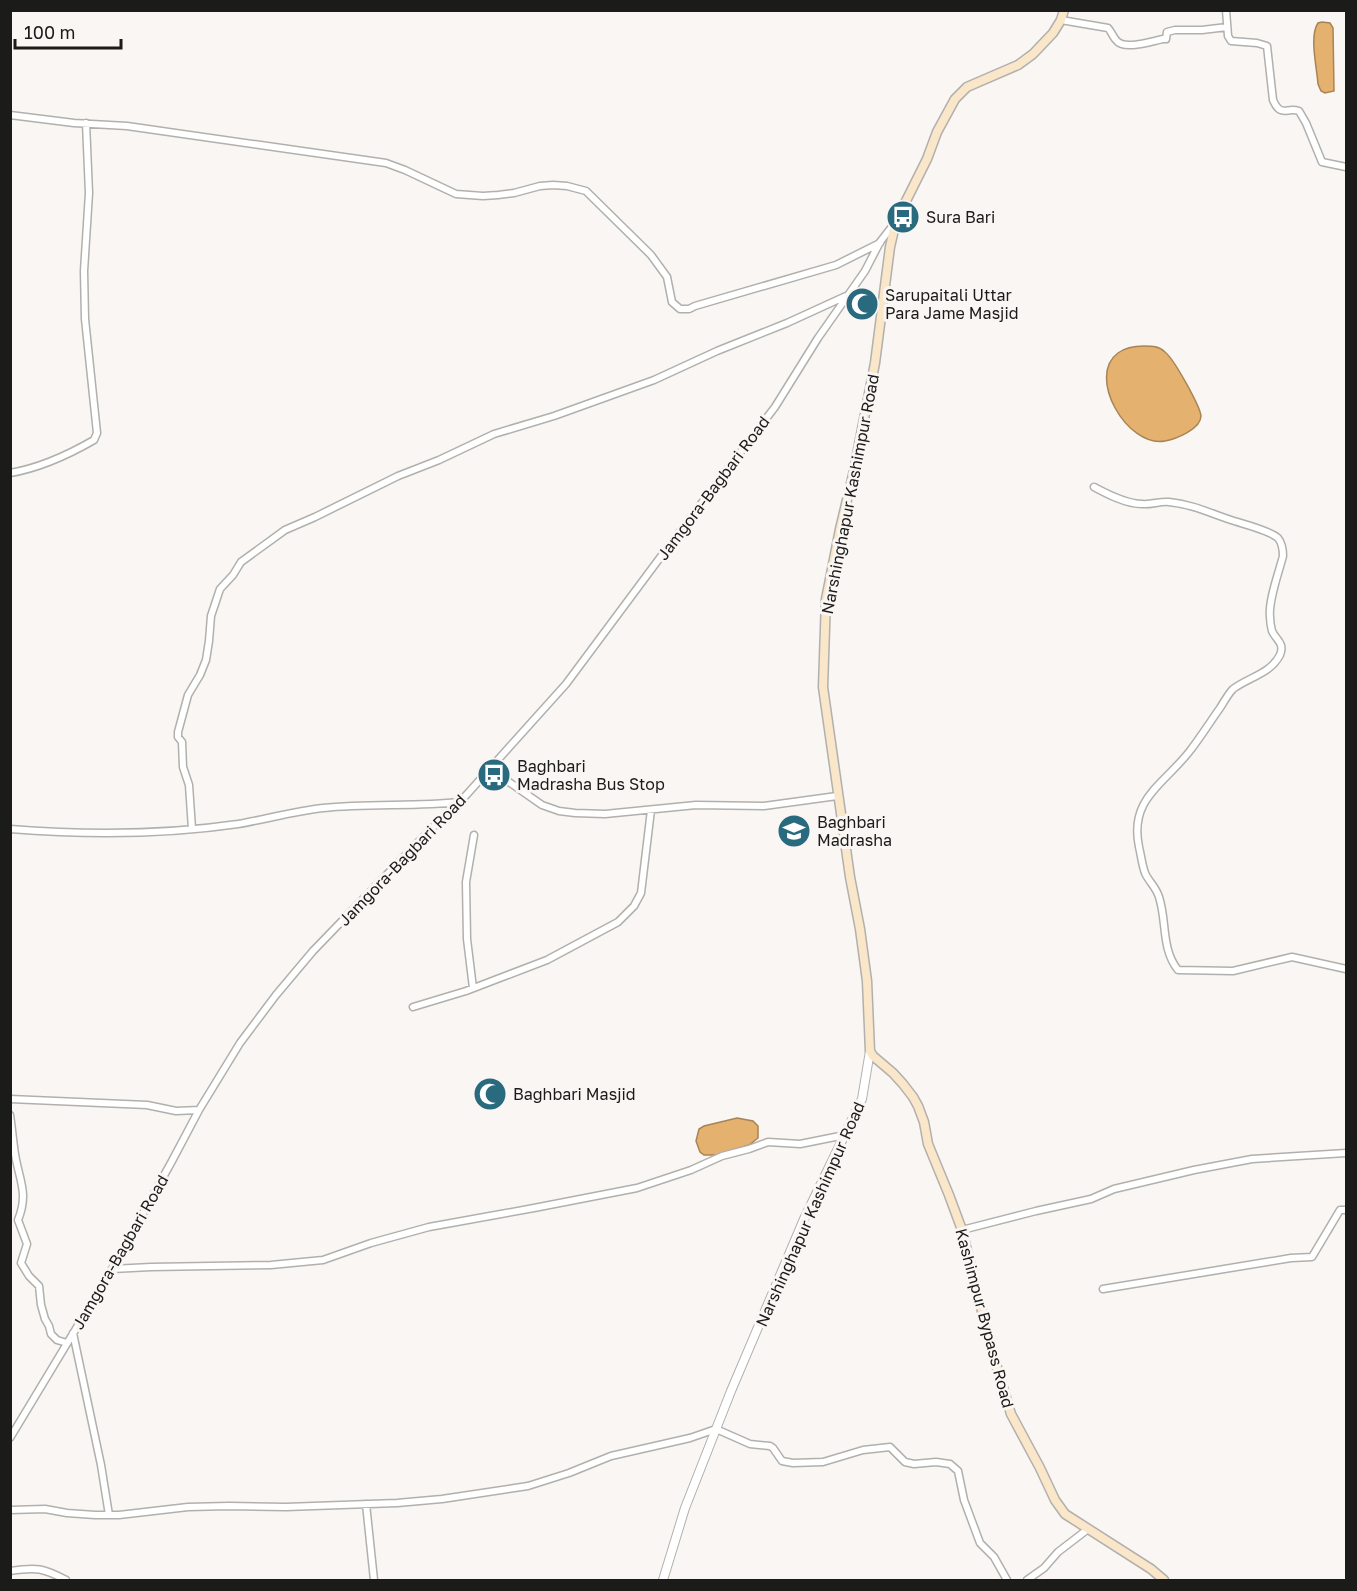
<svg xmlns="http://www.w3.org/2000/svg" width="1357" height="1591" font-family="'Golos Text',sans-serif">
  <rect width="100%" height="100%" fill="#f9f6f3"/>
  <!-- water -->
  <path fill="#e5b16f" stroke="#a88455" stroke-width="1.5" d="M 1322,22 L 1330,23 L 1333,28 L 1334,91 L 1325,93 L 1321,91 L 1318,84 C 1317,68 1309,36 1318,23 Z
    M 1144,346 C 1152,346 1159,346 1165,352 C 1174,359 1200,406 1201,416 C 1201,429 1176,439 1165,441 C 1127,448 1086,376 1118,353 C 1126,347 1135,346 1144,346 Z
    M 737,1118 L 753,1121 L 758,1126 L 758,1138 L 749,1145 L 716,1155 L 704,1155 L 700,1152 L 696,1141 L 699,1129 L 704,1126 Z"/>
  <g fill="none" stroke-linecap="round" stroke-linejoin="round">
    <!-- minor casing -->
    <g stroke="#b2b0ad" stroke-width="9">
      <path id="minor" d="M 1226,10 L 1228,36 L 1231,41 L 1257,43 L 1267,46 L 1273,100 C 1281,118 1286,107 1299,111 L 1306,123 L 1322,162 L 1346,167
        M 1061,20 L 1108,28 C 1111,31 1113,37 1116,40 C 1124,51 1152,41 1163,39 L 1166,39 L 1167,32 L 1175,30 L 1202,30 L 1227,27
        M 10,115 L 74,123 L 127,126 L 386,163 L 405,170 L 456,194 L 483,196 L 498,195 L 514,193 L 540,186 L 553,185 L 567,186 L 586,191 L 651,255 L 667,277 L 672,302 L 680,309 L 689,309 L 695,306 L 836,265 L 880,243
        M 10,473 C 40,468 68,455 94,440 L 97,433 L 85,319 L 84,271 L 89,193 L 86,123
        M 1094,487 C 1107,494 1126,504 1142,504 C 1151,505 1160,501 1169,502 C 1191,504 1210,513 1231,520 C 1243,524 1269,530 1278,538 C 1282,543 1283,550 1283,556 C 1279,572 1268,601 1270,617 C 1270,621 1271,627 1272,631 C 1276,640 1285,643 1280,655 C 1270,674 1249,677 1233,689 C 1228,694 1224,702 1220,708 C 1210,722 1200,738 1189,752 C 1163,785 1129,799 1139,847 C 1141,855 1142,865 1145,873 C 1149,882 1156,887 1159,897 C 1167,921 1161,949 1178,970 L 1233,971 L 1292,957 L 1346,969
        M 491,767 L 506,780 L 542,805 L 559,811 L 575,813 L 605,814 L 696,805 L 764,806 L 837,796
        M 10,829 C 86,835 163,835 238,824 C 267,819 295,811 323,808 C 369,803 415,807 460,802
        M 192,829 L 189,785 L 183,767 L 182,742 L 178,737 L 178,732 L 188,695 L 200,675 L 206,660 L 209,641 L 211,616 L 220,589 L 233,575 L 241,562 L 285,530 L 315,517 L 398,476 L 439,460 L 494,434 L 554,416 L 654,380 L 717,351 L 787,323 L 846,296
        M 473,988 L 467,939 L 466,882 L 474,835
        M 413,1007 L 466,991 L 547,960 L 618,922 L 634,906 L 641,893 L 651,810
        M 10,1099 L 147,1105 L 176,1111 L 199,1110
        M 10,1115 C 12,1128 13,1141 15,1154 C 19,1180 29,1193 18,1220 L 27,1244 L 21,1263 L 29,1276 L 39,1286 L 41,1305 L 45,1319 L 49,1326 L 51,1334 L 57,1340 L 67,1343
        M 962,1230 L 1036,1211 L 1091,1199 L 1114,1189 L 1194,1170 L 1252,1159 L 1346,1153
        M 112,1269 L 151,1267 L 271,1265 L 323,1260 L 371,1243 L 429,1227 L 534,1208 L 637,1188 L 691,1170 L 722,1156 L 749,1149 L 768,1142 L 800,1144 L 845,1135
        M 1103,1289 L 1291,1258 L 1312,1257 L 1340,1210 L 1346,1210
        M 73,1333 L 101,1465 L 109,1515
        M 10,1438 L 112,1269 L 172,1161 L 199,1110 L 240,1043 L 276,995 L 313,951 L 430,830 L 460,802 L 566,684 L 662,555 L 775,407 L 818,338 L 865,271 L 880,242 L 894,224
        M 366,1504 L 374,1580
        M 10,1510 L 45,1509 L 67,1513 L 95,1515 L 119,1515 L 188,1507 L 229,1506 L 286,1507 L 397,1503 L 442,1499 L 528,1486 L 569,1473 L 611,1456 L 690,1438 L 716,1429 L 750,1444 L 770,1446 L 773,1448 L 782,1461 L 793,1463 L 823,1462 L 863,1450 L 890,1447 L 905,1462 L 914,1464 L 936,1462 L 950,1464 L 958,1471 L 964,1500 L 980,1543 L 994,1557 L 1007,1580
        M 10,1571 C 37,1567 43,1568 66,1580
        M 1027,1580 L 1044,1568 L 1058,1552 L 1088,1529"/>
    </g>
    <!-- tertiary casing -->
    <g stroke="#b2b0ad" stroke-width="10">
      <path id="tertiary" d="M 663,1580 L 685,1508 L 731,1391 L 804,1219 L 862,1099 L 870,1051"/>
    </g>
    <!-- secondary casing -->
    <g stroke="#b2b0ad" stroke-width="11">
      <path id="secondary" d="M 1064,10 L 1061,20 L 1053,33 L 1033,54 L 1018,65 L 967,87 L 955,99 L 937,132 L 927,159 L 896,221 L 890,247 L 875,363 L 853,475 L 840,529 L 826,599 L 823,687 L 850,877 L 860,929 L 867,981 L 870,1051 L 873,1056 L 893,1073 L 903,1084 L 913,1097 L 918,1106 L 924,1122 L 928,1144 L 949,1195 L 962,1230 L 990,1344 L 1011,1414 L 1040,1468 L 1055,1500 L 1065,1514 L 1151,1569 L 1164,1580"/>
    </g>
    <!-- minor -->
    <use href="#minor" stroke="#fff" stroke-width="6"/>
    <!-- tertiary -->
    <use href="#tertiary" stroke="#fff" stroke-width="8"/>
    <!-- secondary -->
    <use href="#secondary" stroke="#fae6c8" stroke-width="8"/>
  </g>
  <!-- icons -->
  <defs>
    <g id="bus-disc" transform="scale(1.725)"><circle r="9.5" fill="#2a6a7f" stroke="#f9f6f3"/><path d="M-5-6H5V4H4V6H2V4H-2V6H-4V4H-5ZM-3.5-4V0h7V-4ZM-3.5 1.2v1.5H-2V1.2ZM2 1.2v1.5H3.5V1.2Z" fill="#fff"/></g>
    <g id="mosque-disc" transform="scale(1.725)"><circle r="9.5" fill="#2a6a7f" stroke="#f9f6f3"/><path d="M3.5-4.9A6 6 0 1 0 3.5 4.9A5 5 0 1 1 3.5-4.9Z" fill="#fff"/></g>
    <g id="university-disc" transform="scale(1.725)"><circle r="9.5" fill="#2a6a7f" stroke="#f9f6f3"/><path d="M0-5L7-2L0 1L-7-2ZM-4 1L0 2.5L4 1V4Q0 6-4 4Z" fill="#fff"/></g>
  </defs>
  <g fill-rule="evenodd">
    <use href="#bus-disc" x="903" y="217"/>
    <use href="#mosque-disc" x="862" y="304"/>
    <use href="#bus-disc" x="494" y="775"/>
    <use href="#university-disc" x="794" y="831"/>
    <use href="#mosque-disc" x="490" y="1094"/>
  </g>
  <g text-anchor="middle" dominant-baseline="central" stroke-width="6" stroke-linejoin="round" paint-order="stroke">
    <!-- poi labels -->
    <g font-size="16" fill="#1b1b19" stroke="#f9f6f3" text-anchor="start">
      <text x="926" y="217">Sura Bari</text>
      <text x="885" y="295">Sarupaitali Uttar<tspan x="885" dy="18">Para Jame Masjid</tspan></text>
      <text x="517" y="766">Baghbari<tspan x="517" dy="18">Madrasha Bus Stop</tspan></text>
      <text x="817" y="822">Baghbari<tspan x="817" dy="18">Madrasha</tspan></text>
      <text x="513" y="1094">Baghbari Masjid</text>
    </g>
    <!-- street labels -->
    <g font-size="16" fill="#1b1b19" stroke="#f9f6f3">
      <text transform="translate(713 488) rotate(-53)">Jamgora-Bagbari Road</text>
      <text transform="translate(850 494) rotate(-79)">Narshinghapur Kashimpur Road</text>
      <text transform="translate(402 860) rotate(-46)">Jamgora-Bagbari Road</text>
      <text transform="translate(810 1214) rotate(-66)">Narshinghapur Kashimpur Road</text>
      <text transform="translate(120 1252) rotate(-60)">Jamgora-Bagbari Road</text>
      <text transform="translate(985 1318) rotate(75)">Kashimpur Bypass Road</text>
    </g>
  </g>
  <!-- border -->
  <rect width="1357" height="1591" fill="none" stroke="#1b1b19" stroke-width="24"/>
  <!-- scale -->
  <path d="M15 39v9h106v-9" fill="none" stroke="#1b1b19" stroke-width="3"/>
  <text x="24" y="39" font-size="18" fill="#1b1b19" stroke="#f9f6f3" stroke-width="4.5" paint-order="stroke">100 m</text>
</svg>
